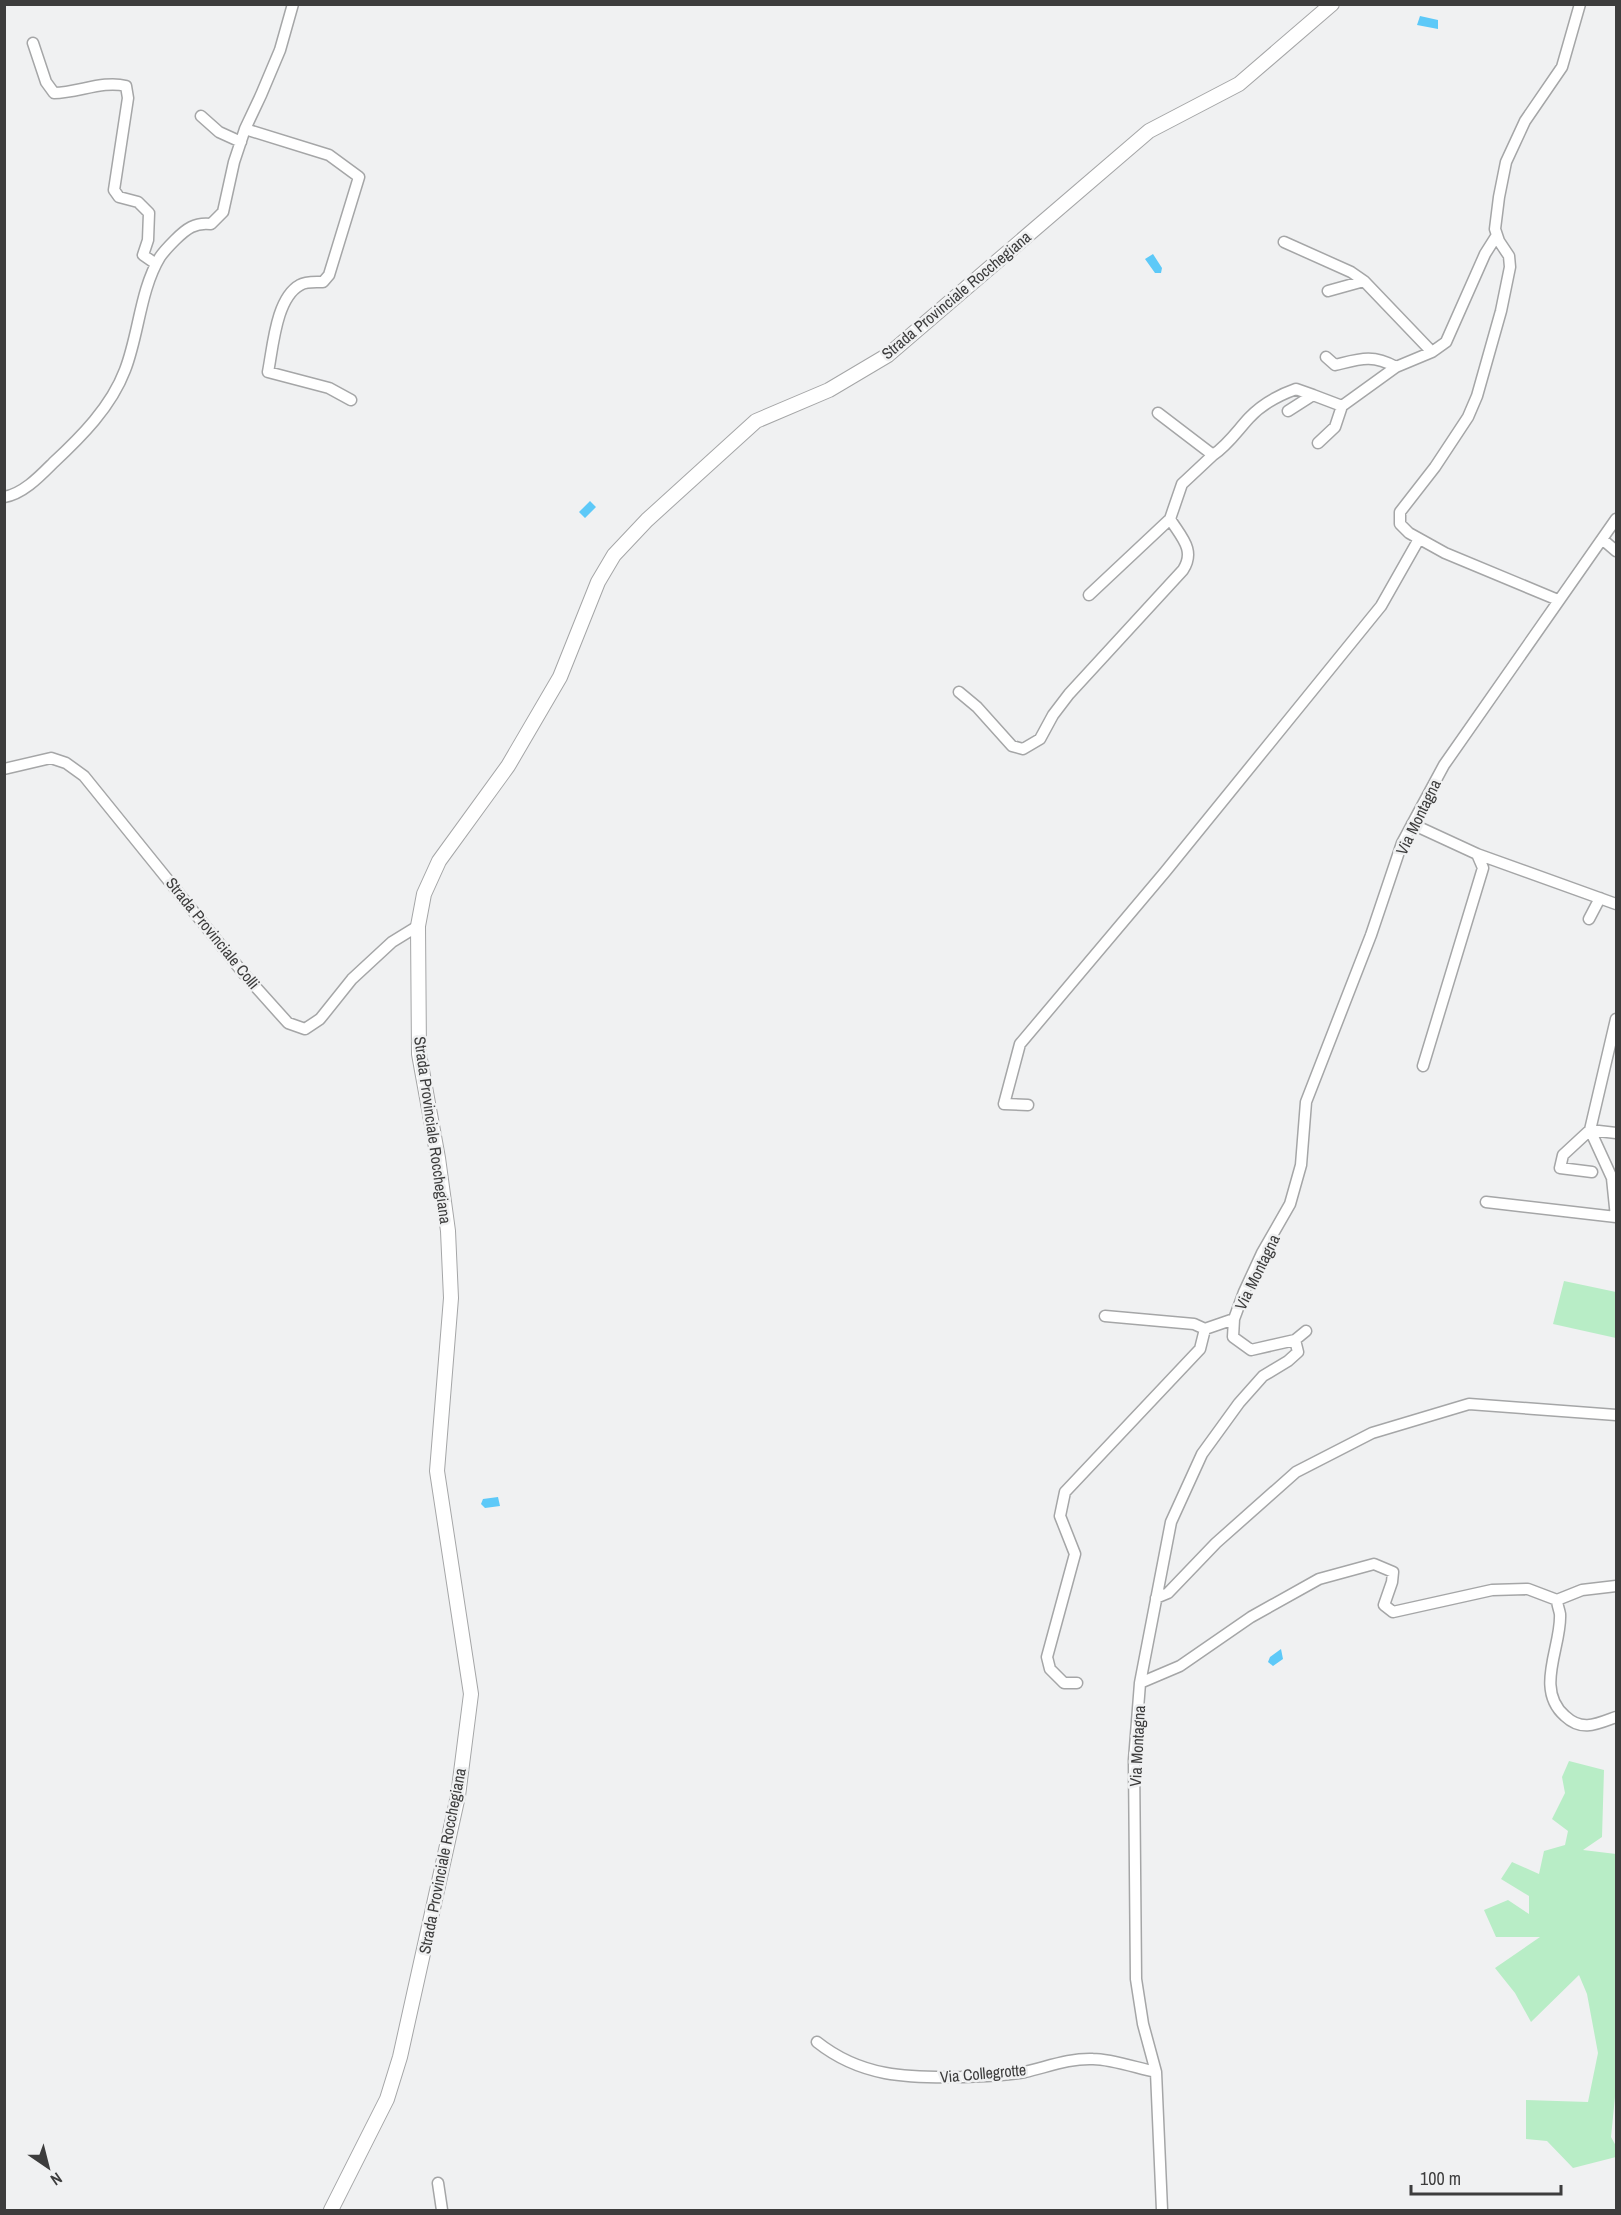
<svg xmlns="http://www.w3.org/2000/svg" width="1621" height="2215" font-family="'Archivo Narrow',sans-serif">
  <rect width="100%" height="100%" fill="#f0f1f2"/>
  <!-- green -->
  <path fill="#b8edc6" d="M 1564,1281 L 1616,1292 L 1616,1338 L 1553,1324 Z
    M 1569,1761 L 1604,1770 L 1602,1837 L 1583,1850 L 1616,1854 L 1616,2087 L 1611,2137 L 1616,2146 L 1616,2157 L 1573,2168 L 1547,2141 L 1526,2139 L 1526,2100 L 1588,2102 L 1598,2053 L 1587,1994 L 1579,1975 L 1531,2022 L 1515,1993 L 1495,1968 L 1540,1937 L 1496,1937 L 1484,1910 L 1508,1900 L 1529,1914 L 1529,1896 L 1501,1879 L 1512,1862 L 1539,1874 L 1544,1851 L 1565,1845 L 1568,1831 L 1552,1819 L 1565,1793 L 1562,1777 Z"/>
  <!-- water -->
  <path fill="#5dc9f8" d="M 1420,16 L 1438,20 L 1438,29 L 1417,25 Z
    M 1153,254 L 1162,268 L 1161,273 L 1155,273 L 1145,259 Z
    M 590,501 L 596,507 L 585,518 L 579,512 Z
    M 498,1497 L 500,1506 L 485,1508 L 481,1504 L 483,1499 Z
    M 1281,1649 L 1283,1659 L 1273,1666 L 1268,1662 L 1270,1657 Z"/>
  <g fill="none" stroke-linecap="round" stroke-linejoin="round">
    <!-- minor casing -->
    <g stroke="#a5a6a7" stroke-width="13">
      <path id="minor" d="M 33,43 L 46,82 L 54,93 C 78,93 103,80 126,86 L 128,98 L 114,190 L 119,197 L 138,202 L 149,213 L 148,240 L 143,255 L 156,264
        M 201,116 L 219,132 L 241,142
        M 245,129 L 329,155 L 359,177 L 329,275 L 323,282 C 316,282 306,281 300,285 C 276,298 273,347 268,372 L 329,388 L 351,400
        M 1284,242 L 1351,272 L 1364,281
        M 1328,291 L 1364,281 L 1432,352
        M 1326,357 L 1335,365 C 1360,359 1372,354 1396,367
        M 1288,411 L 1313,395 L 1342,406
        M 1158,413 L 1213,455 C 1228,445 1237,431 1249,418 C 1262,404 1279,395 1296,389 L 1313,395
        M 1318,443 L 1335,427 L 1342,406 L 1396,367 L 1432,352 L 1446,342 L 1485,254 L 1497,235
        M 4,497 C 23,494 40,476 53,463 C 81,437 111,407 125,370 C 139,334 140,290 160,257 C 164,251 170,245 175,240 C 186,229 195,222 211,224 L 223,212 L 234,162 L 245,129 L 261,95 L 280,50 L 293,4
        M 1602,539 L 1616,551
        M 1089,595 L 1170,519
        M 1558,600 L 1445,553 L 1409,533 L 1400,524 L 1400,512 L 1435,467 L 1468,417 L 1477,396 L 1501,311 L 1510,267 L 1509,256 L 1499,241 L 1495,229 L 1499,197 L 1506,162 L 1525,121 L 1562,67 L 1580,4
        M 959,692 L 977,707 L 1012,746 L 1023,749 L 1040,739 L 1053,715 L 1069,694 L 1183,570 C 1196,550 1181,537 1170,519 L 1182,484 L 1213,455
        M 4,769 L 51,758 L 66,763 L 84,776 L 244,974 L 288,1023 L 305,1029 L 320,1019 L 352,979 L 392,942 L 418,926
        M 1412,824 L 1477,854 L 1483,868 L 1423,1066
        M 1477,854 L 1616,904
        M 1589,919 L 1600,898
        M 1616,1019 L 1590,1130 L 1616,1133
        M 1028,1105 L 1004,1104 L 1020,1044 L 1165,872 L 1381,606 L 1419,539
        M 1486,1202 L 1616,1217 L 1612,1178 L 1590,1130 L 1563,1155 L 1560,1168 L 1592,1172
        M 1105,1316 L 1194,1324 L 1205,1329
        M 1295,1340 L 1306,1331
        M 1156,1598 L 1168,1593 L 1216,1543 L 1296,1472 L 1372,1433 L 1469,1404 L 1616,1415
        M 1557,1600 L 1582,1590 L 1616,1586
        M 1077,1683 L 1064,1683 L 1050,1669 L 1047,1657 L 1075,1554 L 1060,1516 L 1065,1492 L 1200,1349 L 1205,1329 L 1234,1319
        M 1140,1683 L 1180,1666 L 1251,1617 L 1319,1579 L 1374,1564 L 1393,1572 L 1392,1582 L 1384,1605 L 1393,1612 L 1492,1590 L 1528,1589 L 1557,1600 C 1557,1604 1559,1609 1560,1614 C 1562,1646 1534,1689 1565,1716 C 1582,1732 1597,1724 1616,1717
        M 817,2042 C 861,2077 907,2078 961,2077 C 982,2076 1004,2076 1025,2072 C 1047,2067 1070,2058 1093,2059 C 1111,2059 1137,2068 1156,2072
        M 438,2183 L 442,2210
        M 1162,2210 L 1156,2072 L 1143,2024 L 1136,1979 L 1134,1760 L 1140,1683 L 1171,1522 L 1202,1454 L 1239,1403 L 1263,1376 L 1288,1361 L 1298,1352 L 1295,1340 L 1251,1350 L 1233,1337 L 1234,1319 L 1244,1292 L 1262,1253 L 1290,1204 L 1301,1165 L 1306,1102 L 1371,935 L 1402,843 L 1444,765 L 1616,519"/>
    </g>
    <!-- major casing -->
    <g stroke="#a5a6a7" stroke-width="16">
      <path id="major" d="M 331,2210 L 387,2099 L 400,2057 L 458,1796 L 471,1694 L 437,1471 L 451,1298 L 448,1231 L 438,1158 L 419,1054 L 418,926 L 424,894 L 439,861 L 508,766 L 560,677 L 598,582 L 614,555 L 647,520 L 756,421 L 829,390 L 888,355 L 1149,131 L 1239,84 L 1332,4"/>
    </g>
    <!-- minor -->
    <use href="#minor" stroke="#fff" stroke-width="10"/>
    <!-- major -->
    <use href="#major" stroke="#fff" stroke-width="14"/>
  </g>
  <g text-anchor="middle" dominant-baseline="central" stroke-width="5" stroke-linejoin="round" paint-order="stroke">
    <!-- street labels -->
    <g font-size="16" fill="#3d3d3d" stroke="#f0f1f2">
      <text transform="translate(956 295) rotate(-40)">Strada Provinciale Rocchegiana</text>
      <text transform="translate(1418 817) rotate(-64)">Via Montagna</text>
      <text transform="translate(213 933) rotate(51)">Strada Provinciale Colli</text>
      <text transform="translate(433 1130) rotate(82)">Strada Provinciale Rocchegiana</text>
      <text transform="translate(1257 1272) rotate(-64)">Via Montagna</text>
      <text transform="translate(1137 1746) rotate(-87)">Via Montagna</text>
      <text transform="translate(442 1861) rotate(-79)">Strada Provinciale Rocchegiana</text>
      <text transform="translate(983 2073) rotate(-5)">Via Collegrotte</text>
    </g>
  </g>
  <!-- border -->
  <rect width="1621" height="2215" fill="none" stroke="#3d3d3d" stroke-width="12"/>
  <!-- north arrow -->
  <g transform="translate(48 2167) rotate(145)" stroke="#f0f1f2" stroke-width="4.5" paint-order="stroke">
  <path d="M0-4.5L10 22L0 15L-10 22Z" fill="#3d3d3d"/>
  <text y="-9" font-size="16" font-weight="bold" text-anchor="middle" fill="#3d3d3d">N</text>
  </g>
  <!-- scale -->
  <path d="M1411 2185v9h150v-9" fill="none" stroke="#3d3d3d" stroke-width="3"/>
  <text x="1420" y="2185" font-size="18" fill="#3d3d3d" stroke="#f0f1f2" stroke-width="4.5" paint-order="stroke">100 m</text>
</svg>
